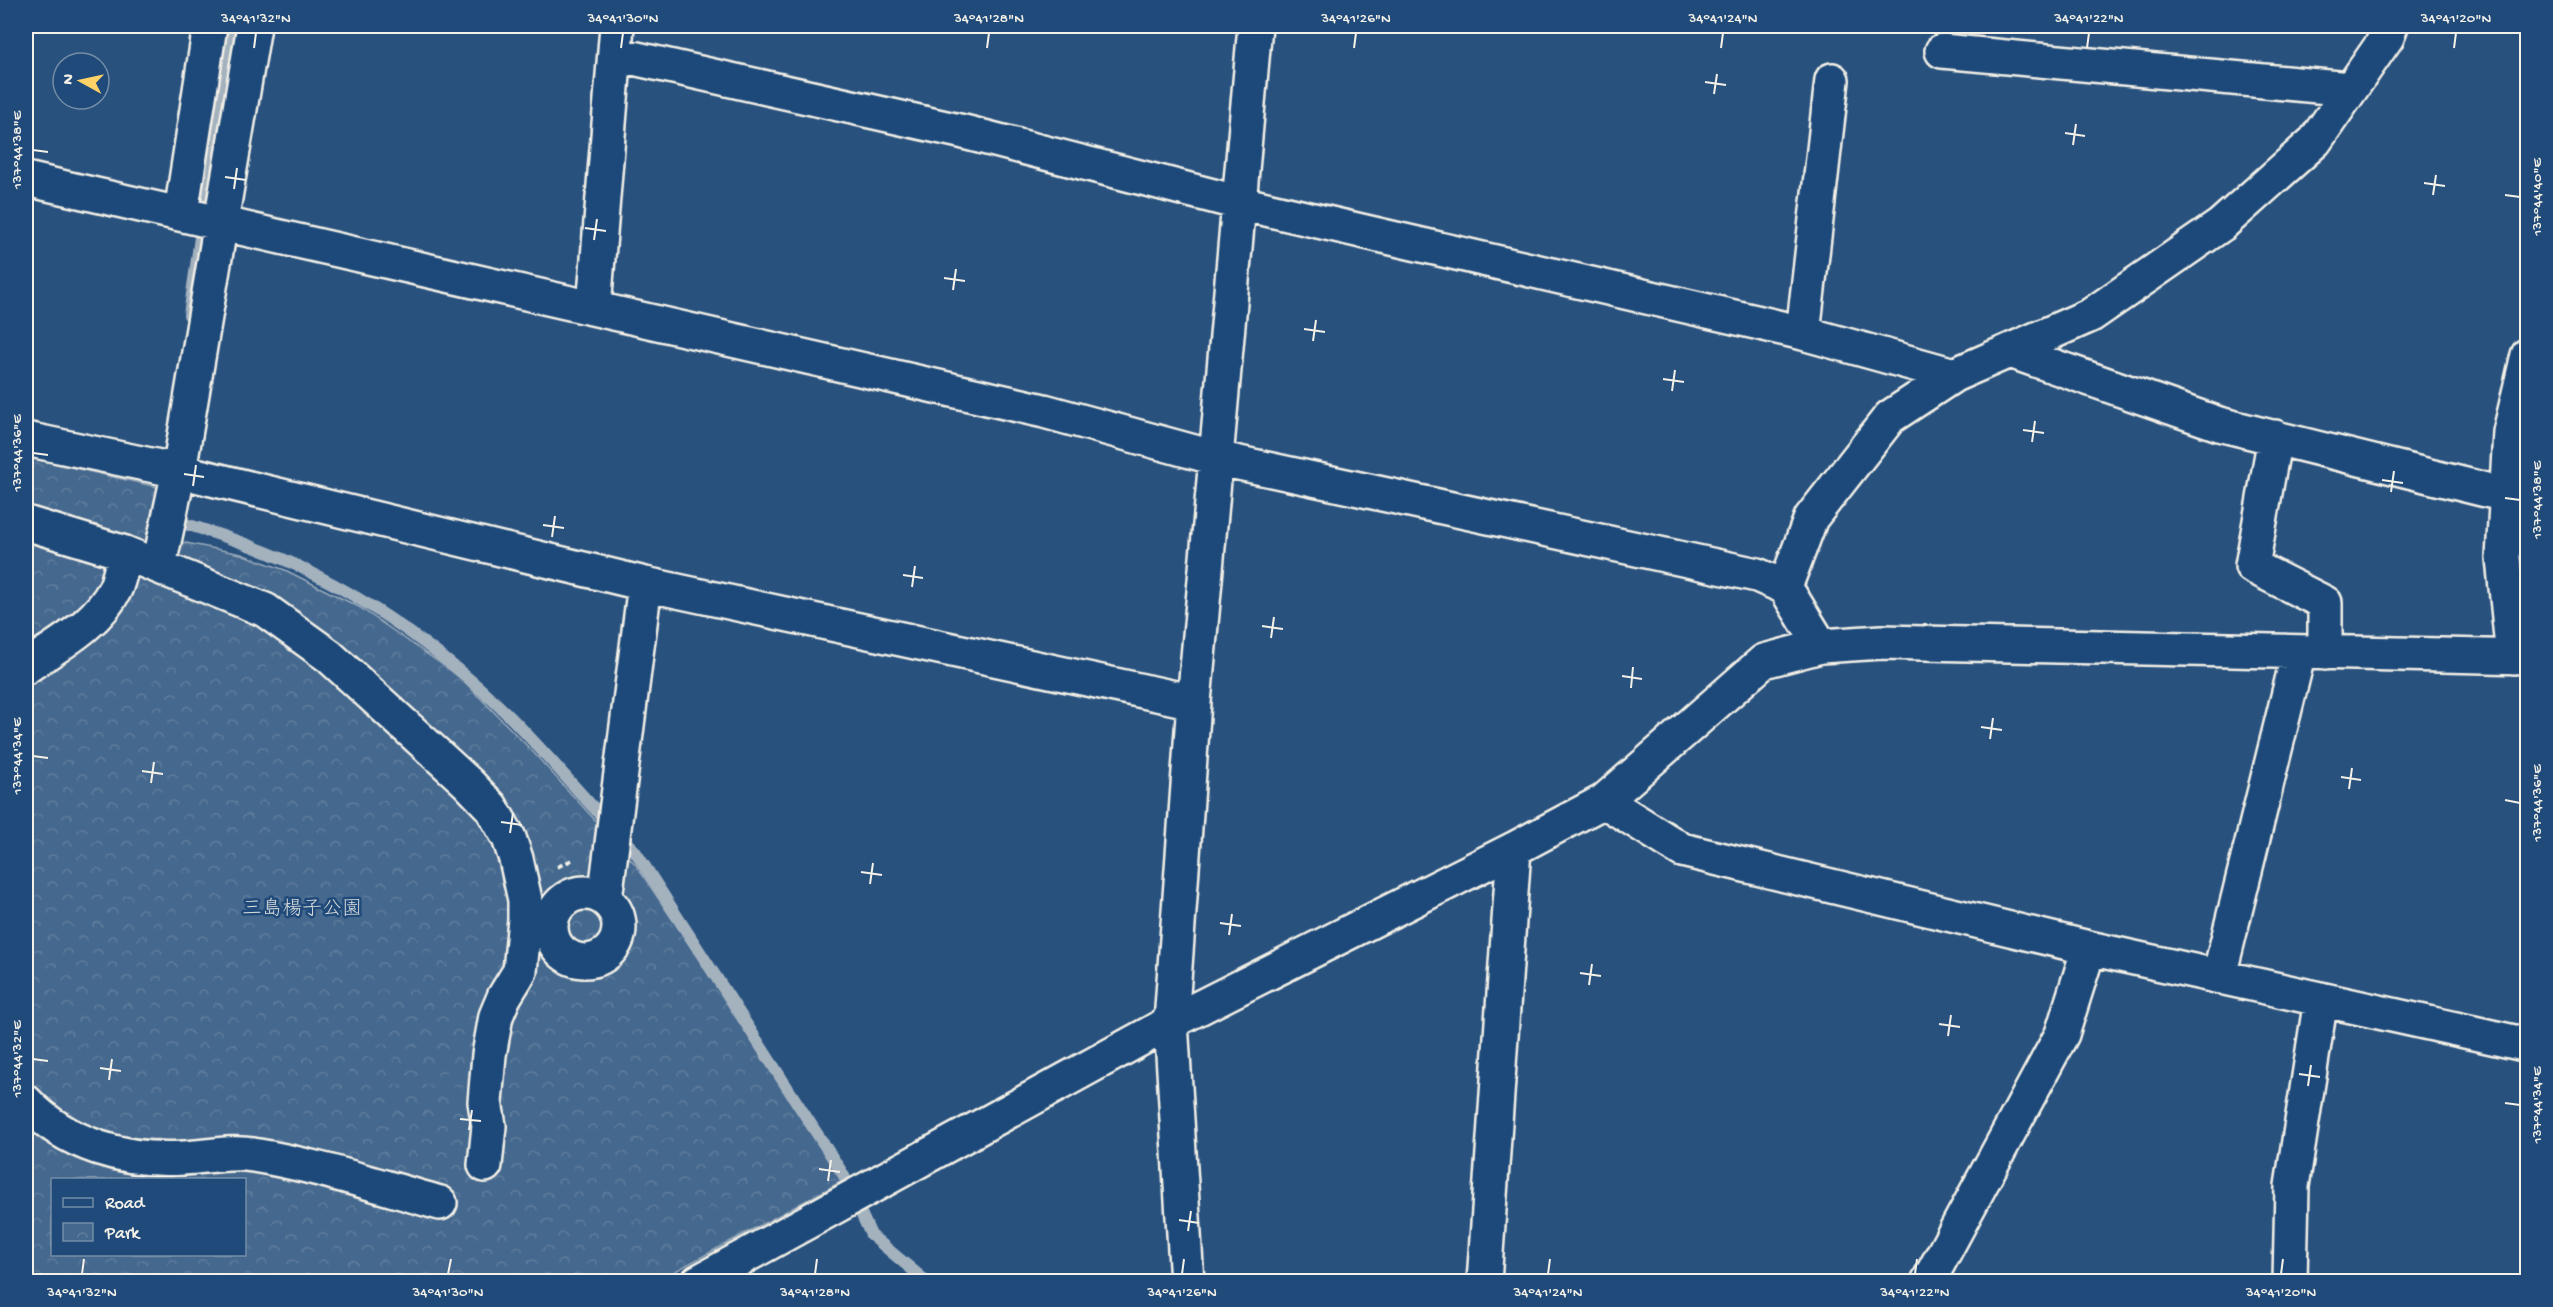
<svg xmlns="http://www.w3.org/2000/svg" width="2553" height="1307" font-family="'Gochi Hand','Klee One',sans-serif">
  <defs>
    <pattern id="park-crowns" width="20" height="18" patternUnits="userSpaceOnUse" patternTransform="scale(1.5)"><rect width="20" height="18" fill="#45688e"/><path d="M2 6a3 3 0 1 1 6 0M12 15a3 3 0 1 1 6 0" fill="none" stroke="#607e9e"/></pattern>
  </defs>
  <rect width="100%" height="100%" fill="#28517e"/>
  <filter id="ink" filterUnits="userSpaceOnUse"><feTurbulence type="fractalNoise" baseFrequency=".0167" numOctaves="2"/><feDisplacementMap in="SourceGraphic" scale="12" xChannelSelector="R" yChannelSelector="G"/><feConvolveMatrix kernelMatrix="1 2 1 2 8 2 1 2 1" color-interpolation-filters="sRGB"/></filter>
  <g filter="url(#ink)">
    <!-- park -->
    <path fill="url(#park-crowns)" stroke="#9cacbb" stroke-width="1.5" fill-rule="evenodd" d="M 26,457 L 175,491 L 176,541 L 241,554 L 285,570 L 359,607 L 460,677 L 532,751 L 636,865 L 846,1179 L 657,1281 L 26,1282 ZM 52,1180 L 244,1180 L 244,1254 L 52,1254 Z"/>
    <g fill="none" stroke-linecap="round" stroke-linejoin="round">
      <!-- stream -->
      <path stroke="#a4b2be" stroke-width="12" d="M 189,315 L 230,26
        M 170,519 C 218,534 269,550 314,574 C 368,601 422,639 468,678 C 530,730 578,795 635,851 L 843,1174 L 871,1235 L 927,1282"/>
      <!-- minor casing -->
      <g stroke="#f4f1e8" stroke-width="38">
        <path id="minor" d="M 1942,51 L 2350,89
          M 615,54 L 964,132 L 1240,203 L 1803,333 L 1954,375
          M 26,179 L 1044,411 L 1216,458 L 1757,575 L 1785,587 L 1821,646
          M 181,213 L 210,26
          M 594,307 L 617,26
          M 1803,333 L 1832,80
          M 2010,351 L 2219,424 L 2506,495
          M 2275,437 L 2252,566 L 2325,603 L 2325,653
          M 26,439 L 179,471 L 645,584 L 1194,702
          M 26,523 L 125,553 L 265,610 L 329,656 L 468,783 L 491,807 L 509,838 L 516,859 L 525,900 L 525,919 L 520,971 L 504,997 L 496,1016 L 489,1055 L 485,1102 L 489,1126 L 485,1165
          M 159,565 L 179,471 L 254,26
          M 1785,587 L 1811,518 L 1890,417 L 1954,375 L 2091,315 L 2221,225 L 2315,141 L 2387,37 L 2391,26
          M 2513,657 L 2503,558 L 2510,432 L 2528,355
          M 26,667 C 57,645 97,625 115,589 C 120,578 122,564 125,553
          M 1604,801 L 1682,850 L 2089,948 L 2528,1045
          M551 927a34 34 0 1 1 68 0a34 34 0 1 1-68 0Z
          M 605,899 L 645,584
          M 2219,976 L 2299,652
          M 26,1102 C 66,1145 126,1162 184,1158 C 206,1157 232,1151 253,1155 C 316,1165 378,1186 440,1203
          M 698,1282 L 1171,1022 L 1514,849 L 1604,801 L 1764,661 L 1821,646 L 1882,642 L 2528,657
          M 1187,1282 L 1171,1022 L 1194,702 L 1255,26
          M 1484,1282 L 1514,849
          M 1928,1282 L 2062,1034 L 2089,948
          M 2290,1282 L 2292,1186 L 2321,999"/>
      </g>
      <!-- path -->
      <path stroke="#f4f1e8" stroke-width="4" stroke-dasharray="6 4.5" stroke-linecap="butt" d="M 557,867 L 572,860"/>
      <!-- minor -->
      <use href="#minor" stroke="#1f4a7a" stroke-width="33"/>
    </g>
  </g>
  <!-- ticks -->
  <path fill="none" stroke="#f4f1e8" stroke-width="2" d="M 254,48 L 256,33M 621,48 L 623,33M 987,48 L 989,33M 1354,48 L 1356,33M 1721,48 L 1723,33M 2087,48 L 2089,33M 2454,48 L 2456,33M 1705,82 L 1726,85M 1714,94 L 1717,74M 2065,133 L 2085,136M 2073,145 L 2076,124M 33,150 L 48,152M 225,177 L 246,180M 2424,183 L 2445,186M 234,189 L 237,168M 2433,195 L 2436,175M 2505,195 L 2520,197M 585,228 L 606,231M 594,240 L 597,219M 944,278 L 965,281M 953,290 L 956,269M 1304,329 L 1325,332M 1313,341 L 1316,320M 1663,379 L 1684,382M 1672,391 L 1675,370M 2023,430 L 2044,433M 2032,442 L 2035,421M 33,453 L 48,455M 184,474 L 204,477M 2382,480 L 2403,483M 193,486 L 196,465M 2391,492 L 2394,471M 2505,498 L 2520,500M 543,525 L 564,528M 552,537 L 555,516M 903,575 L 923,578M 912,587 L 915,566M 1262,626 L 1283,629M 1271,638 L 1274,617M 1622,676 L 1642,679M 1631,688 L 1633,667M 1981,727 L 2002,730M 1990,739 L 1993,718M 33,756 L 48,758M 142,771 L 163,774M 2341,777 L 2361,780M 151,783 L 154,762M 2349,789 L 2352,768M 2505,800 L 2520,803M 501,822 L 522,825M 510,833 L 513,813M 861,872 L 882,875M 870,884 L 873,863M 1220,923 L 1241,926M 1229,935 L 1232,914M 1580,973 L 1601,976M 1589,985 L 1592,964M 1939,1024 L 1960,1027M 1948,1036 L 1951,1015M 33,1059 L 48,1061M 100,1068 L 121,1071M 2299,1074 L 2320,1077M 109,1080 L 112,1059M 2308,1086 L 2311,1065M 2505,1103 L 2520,1105M 460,1119 L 481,1121M 469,1130 L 472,1110M 819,1169 L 840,1172M 828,1181 L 831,1160M 1179,1220 L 1199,1223M 1188,1231 L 1191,1211M 82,1274 L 84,1259M 448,1274 L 451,1259M 815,1274 L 817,1259M 1182,1274 L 1184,1259M 1548,1274 L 1550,1259M 1915,1274 L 1917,1259M 2281,1274 L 2283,1259"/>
  <g text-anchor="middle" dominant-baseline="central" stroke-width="5" stroke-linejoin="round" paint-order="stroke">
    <!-- park labels -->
    <g font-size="20" fill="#dadcda" stroke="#1f4a7a">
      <text x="302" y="910">三島楊子公園</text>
    </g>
  </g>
  <!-- margin -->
  <rect width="2553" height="1307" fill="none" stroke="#1f4a7a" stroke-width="66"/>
  <!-- legend -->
  <rect x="51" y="1178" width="195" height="78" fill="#1f4a7a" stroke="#748da6" stroke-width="1.5"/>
  <rect x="63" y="1198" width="30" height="9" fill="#1f4a7a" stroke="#748da6" stroke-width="1.5"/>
  <text x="105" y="1208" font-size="18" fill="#f4f1e8">Road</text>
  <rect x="63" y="1223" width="30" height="18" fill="url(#park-crowns)" stroke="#748da6" stroke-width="1.5"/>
  <text x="105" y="1238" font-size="18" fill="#f4f1e8">Park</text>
  <!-- north arrow -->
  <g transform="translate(81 81) rotate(278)"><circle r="28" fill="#1f4a7a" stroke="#748da6" stroke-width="1.5"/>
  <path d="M0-4.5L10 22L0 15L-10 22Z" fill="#ffd166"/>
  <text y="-9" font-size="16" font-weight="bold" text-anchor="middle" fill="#f4f1e8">N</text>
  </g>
  <rect x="33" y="33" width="2487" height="1241" fill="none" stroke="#f4f1e8" stroke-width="2"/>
  <g font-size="15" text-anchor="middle" fill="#f4f1e8">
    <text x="256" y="22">34°41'32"N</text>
    <text x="623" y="22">34°41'30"N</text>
    <text x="989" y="22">34°41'28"N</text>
    <text x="1356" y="22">34°41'26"N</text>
    <text x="1723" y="22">34°41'24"N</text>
    <text x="2089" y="22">34°41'22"N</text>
    <text x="2456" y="22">34°41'20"N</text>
    <text transform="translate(16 150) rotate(-90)" y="5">137°44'38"E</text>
    <text transform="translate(2536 197) rotate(-90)" y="5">137°44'40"E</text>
    <text transform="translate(16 453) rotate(-90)" y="5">137°44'36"E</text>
    <text transform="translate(2536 500) rotate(-90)" y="5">137°44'38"E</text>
    <text transform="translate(16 756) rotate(-90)" y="5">137°44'34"E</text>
    <text transform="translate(2536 803) rotate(-90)" y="5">137°44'36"E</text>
    <text transform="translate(16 1059) rotate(-90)" y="5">137°44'32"E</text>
    <text transform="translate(2536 1105) rotate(-90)" y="5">137°44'34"E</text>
    <text x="82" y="1296">34°41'32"N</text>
    <text x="448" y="1296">34°41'30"N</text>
    <text x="815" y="1296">34°41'28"N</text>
    <text x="1182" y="1296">34°41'26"N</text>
    <text x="1548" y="1296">34°41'24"N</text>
    <text x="1915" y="1296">34°41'22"N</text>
    <text x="2281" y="1296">34°41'20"N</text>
  </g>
</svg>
